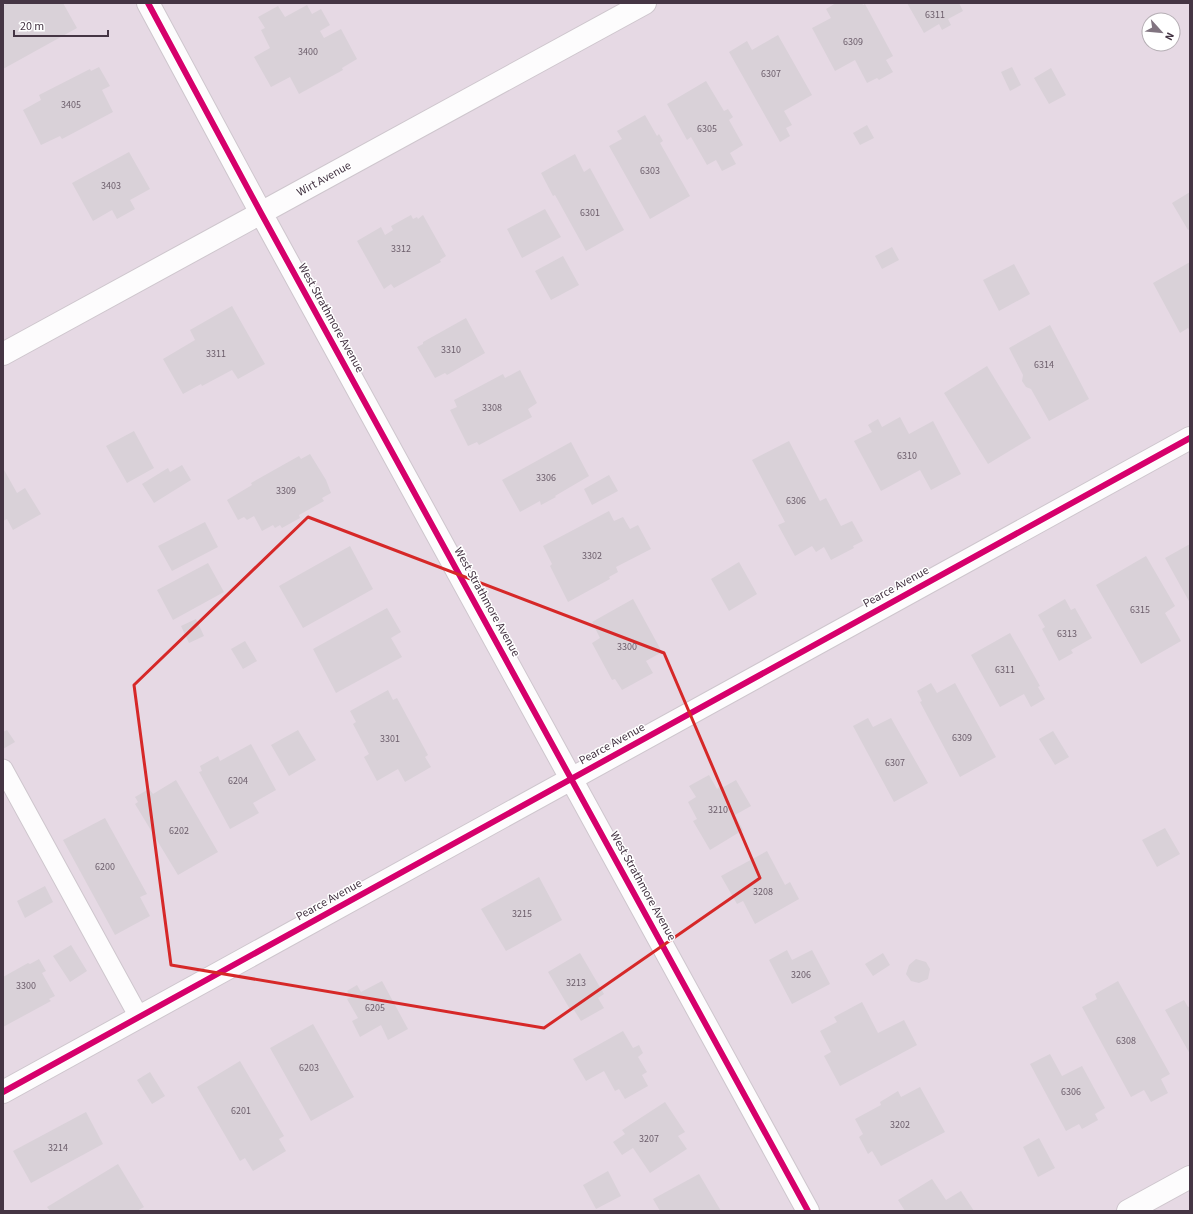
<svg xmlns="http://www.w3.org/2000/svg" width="1193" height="1214" font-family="'Source Sans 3',sans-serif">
  <rect width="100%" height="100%" fill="#f0e9ef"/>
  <!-- residential -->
  <path fill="#e6d9e4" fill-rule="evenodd" d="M 3,3 L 1190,3 L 1190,1211 L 3,1211 ZM 1149,20 L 1173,20 L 1173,44 L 1149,44 Z"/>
  <!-- building -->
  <path fill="#d9d1d8" d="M 8,3 L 63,3 L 77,28 L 3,69 L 3,6 Z
    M 836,3 L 862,3 L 863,5 L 865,4 L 893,56 L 886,60 L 893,72 L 879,80 L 877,78 L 867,83 L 855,60 L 835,71 L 812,28 L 831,18 L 826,9 Z
    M 907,3 L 959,3 L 963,11 L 948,19 L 951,25 L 942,30 L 939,24 L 924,33 Z
    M 307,5 L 312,14 L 321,9 L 330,25 L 320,31 L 324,38 L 341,29 L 357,59 L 342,68 L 343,70 L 299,94 L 290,77 L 271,87 L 254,57 L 270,48 L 261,30 L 265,28 L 258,17 L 278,6 L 285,17 Z
    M 778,35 L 812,95 L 784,111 L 792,125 L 786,128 L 790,136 L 780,142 L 729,52 L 747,41 L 752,50 Z
    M 99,67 L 110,86 L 102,90 L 113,112 L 62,139 L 60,136 L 41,145 L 23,110 L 41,100 L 39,95 L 90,69 L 91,71 Z
    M 1012,67 L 1021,85 L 1010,91 L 1001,72 Z
    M 1051,68 L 1066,95 L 1049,104 L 1034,78 Z
    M 706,81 L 724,111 L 728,109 L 733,117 L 729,120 L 743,145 L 730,153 L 736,164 L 722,171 L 716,160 L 707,165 L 691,137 L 687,140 L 667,104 Z
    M 645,115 L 657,136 L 659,134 L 663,141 L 660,143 L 690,196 L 650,219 L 609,146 L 622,139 L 617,131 Z
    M 867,125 L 874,138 L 860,145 L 853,133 Z
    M 129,152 L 150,189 L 130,200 L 135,209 L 117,219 L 112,210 L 93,221 L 72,183 Z
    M 575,154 L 584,172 L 590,168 L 624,230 L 586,251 L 555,195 L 553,196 L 541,173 Z
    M 1190,192 L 1190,229 L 1188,230 L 1172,203 Z
    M 545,209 L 561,237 L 522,258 L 507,229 Z
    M 411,215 L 413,219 L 417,217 L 418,219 L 423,215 L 446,256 L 440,260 L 441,262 L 394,288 L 391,284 L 384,289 L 357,241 L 381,227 L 385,235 L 393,230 L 391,226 Z
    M 892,247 L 899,260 L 882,269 L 875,256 Z
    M 563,256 L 579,285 L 551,300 L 535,271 Z
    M 1190,262 L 1190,331 L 1188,328 L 1180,333 L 1153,283 Z
    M 1014,264 L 1030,294 L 999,311 L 983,280 Z
    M 232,306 L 265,364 L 238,379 L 232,370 L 202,386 L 201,384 L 183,394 L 163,359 L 195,340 L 190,330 Z
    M 466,318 L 485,353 L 447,375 L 445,373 L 435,378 L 417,347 L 423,344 L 423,342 Z
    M 1050,325 L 1089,399 L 1049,421 L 1031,389 L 1026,387 L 1022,381 L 1023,375 L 1009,348 Z
    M 987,366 L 1031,438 L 988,464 L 944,393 Z
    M 520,370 L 537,403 L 528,409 L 532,417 L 479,445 L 477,442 L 468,446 L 450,410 L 457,407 L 454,400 L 503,374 L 505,378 Z
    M 900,417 L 909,434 L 933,421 L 961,474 L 931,490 L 920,470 L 881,491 L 854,441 L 872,432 L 868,425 L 878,419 L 882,427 Z
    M 134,431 L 154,468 L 127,483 L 106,446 Z
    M 789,441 L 820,501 L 826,498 L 841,526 L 852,521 L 863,541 L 853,546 L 854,548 L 831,560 L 824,547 L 816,552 L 812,546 L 795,556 L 778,525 L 785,522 L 752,460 Z
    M 571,442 L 589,476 L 555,496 L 556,497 L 541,505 L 540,501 L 520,512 L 502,480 Z
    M 310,454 L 326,480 L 331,493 L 322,498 L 324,501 L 299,515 L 300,518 L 282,528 L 280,525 L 275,528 L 273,525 L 262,531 L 254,516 L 247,520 L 244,517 L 238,520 L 227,500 L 252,485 L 251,483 L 299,456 L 301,459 Z
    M 182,465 L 191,480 L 154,503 L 142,484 L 168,468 L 170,472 Z
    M 3,468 L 17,493 L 25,488 L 41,514 L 13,530 L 7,519 L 3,521 Z
    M 609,475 L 618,491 L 592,505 L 584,489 Z
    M 609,511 L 614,521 L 623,517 L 630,529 L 638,525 L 651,549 L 616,567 L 618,572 L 609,577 L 610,579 L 568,602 L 550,566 L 552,564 L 543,546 Z
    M 205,522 L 218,547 L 172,571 L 158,546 Z
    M 1190,544 L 1190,603 L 1165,558 Z
    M 350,546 L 373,589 L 303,628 L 279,586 Z
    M 1146,556 L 1175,606 L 1165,613 L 1181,641 L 1141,664 L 1096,585 Z
    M 739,562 L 757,594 L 729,611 L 711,579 Z
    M 208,563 L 224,592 L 173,620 L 157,590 Z
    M 633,599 L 662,652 L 646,661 L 653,673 L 622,690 L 615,679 L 612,680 L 592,643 L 600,638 L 592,622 Z
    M 1065,599 L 1071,610 L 1075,608 L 1092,638 L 1071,650 L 1073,653 L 1059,661 L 1042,629 L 1045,627 L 1038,615 Z
    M 387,608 L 401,632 L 391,638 L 402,657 L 336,693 L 313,649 Z
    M 196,619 L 204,636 L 189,643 L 181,626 Z
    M 1010,633 L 1040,686 L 1038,687 L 1045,699 L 1031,707 L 1024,694 L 1000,707 L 971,655 Z
    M 245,641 L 257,661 L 243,669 L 231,649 Z
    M 931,683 L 937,693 L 955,683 L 996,757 L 960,777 L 920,702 L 922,701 L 917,691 Z
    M 388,690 L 393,700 L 397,698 L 428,755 L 425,757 L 431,767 L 405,782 L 398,769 L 377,781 L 364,757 L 369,754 L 353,724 L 356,722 L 350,711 Z
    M 868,718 L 873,727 L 891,718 L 928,783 L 894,802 L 853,726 Z
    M 7,730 L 15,742 L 3,749 L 3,732 Z
    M 298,730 L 316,760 L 289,776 L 271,745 Z
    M 1053,731 L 1069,757 L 1055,765 L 1039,739 Z
    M 251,744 L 276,790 L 253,803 L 259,813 L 230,829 L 199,772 L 202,771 L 200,766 L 218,756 L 220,761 Z
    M 709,775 L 717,789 L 719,787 L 720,789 L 736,780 L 751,806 L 735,815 L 743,830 L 710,850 L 693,821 L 697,819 L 688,802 L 696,797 L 689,786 Z
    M 176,780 L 218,852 L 178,875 L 135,804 L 138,802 L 135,797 L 149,789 L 153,794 Z
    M 105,818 L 147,894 L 140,897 L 150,916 L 115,935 L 63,840 Z
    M 1165,828 L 1180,854 L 1157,867 L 1142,840 Z
    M 767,851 L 785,885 L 790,882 L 799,899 L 755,924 L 743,901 L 737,904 L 721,876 Z
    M 539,877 L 562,920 L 506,951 L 481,909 Z
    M 45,886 L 53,902 L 25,918 L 17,901 Z
    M 71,945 L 87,971 L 70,982 L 53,956 Z
    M 787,950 L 792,960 L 812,950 L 830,984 L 792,1004 L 769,960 Z
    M 580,953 L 604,994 L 598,998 L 604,1008 L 581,1021 L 574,1010 L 571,1011 L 548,972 Z
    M 883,953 L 890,965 L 873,976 L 865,964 Z
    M 39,959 L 46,971 L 42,973 L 55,996 L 49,999 L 51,1001 L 3,1027 L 3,977 L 28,963 L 30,964 Z
    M 916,959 L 926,962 L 930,969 L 928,979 L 919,983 L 911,981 L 906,974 L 909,965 Z
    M 382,981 L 408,1029 L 388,1040 L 381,1025 L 360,1037 L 352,1021 L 358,1018 L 347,999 L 351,997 L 347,991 L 357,985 L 361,992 Z
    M 1118,981 L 1170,1074 L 1161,1079 L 1168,1093 L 1151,1102 L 1144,1090 L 1131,1097 L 1082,1007 L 1097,999 L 1095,994 Z
    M 1184,1000 L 1188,1007 L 1190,1006 L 1190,1054 L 1165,1010 Z
    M 862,1002 L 878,1033 L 904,1020 L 917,1045 L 840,1086 L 824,1056 L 831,1052 L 820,1031 L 837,1022 L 834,1017 Z
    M 313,1024 L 354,1097 L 311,1121 L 270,1048 Z
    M 623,1031 L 633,1048 L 639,1045 L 643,1053 L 638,1057 L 647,1072 L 642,1075 L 648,1086 L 625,1099 L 619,1089 L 615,1091 L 604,1071 L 586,1081 L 573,1059 Z
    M 1050,1054 L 1062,1076 L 1082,1066 L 1105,1108 L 1095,1114 L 1098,1120 L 1082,1129 L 1079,1124 L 1066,1131 L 1030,1064 Z
    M 240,1061 L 284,1136 L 279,1139 L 286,1151 L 253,1171 L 245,1158 L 240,1161 L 197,1087 Z
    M 150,1072 L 165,1096 L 152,1104 L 137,1080 Z
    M 920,1087 L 945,1132 L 881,1166 L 872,1151 L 868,1154 L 859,1137 L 863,1134 L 855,1119 L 881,1105 L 880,1102 L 898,1091 L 901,1097 Z
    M 665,1102 L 685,1132 L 678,1136 L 687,1149 L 650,1173 L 633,1148 L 622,1155 L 613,1142 L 625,1134 L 622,1130 Z
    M 86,1112 L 103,1144 L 31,1183 L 13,1151 Z
    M 1039,1138 L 1055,1168 L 1038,1177 L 1023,1147 Z
    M 118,1164 L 144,1207 L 137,1211 L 50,1211 L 47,1207 Z
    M 608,1171 L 621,1196 L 596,1209 L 583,1185 Z
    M 699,1174 L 721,1211 L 660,1211 L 653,1199 Z
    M 932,1179 L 946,1200 L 961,1191 L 974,1211 L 905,1211 L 898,1200 Z"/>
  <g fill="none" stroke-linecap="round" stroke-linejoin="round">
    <!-- service casing -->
    <g stroke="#cec6cd" stroke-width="21">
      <path id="service" d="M 3,769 L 139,1017"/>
    </g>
    <!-- minor casing -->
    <g stroke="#cec6cd" stroke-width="24">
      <path id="minor" d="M 148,3 L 261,213 L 808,1211
        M 3,354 L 645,3
        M 3,1092 L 1190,438
        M 1128,1211 L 1190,1177"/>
    </g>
    <!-- service -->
    <use href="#service" stroke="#fdfcfd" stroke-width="19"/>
    <!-- minor -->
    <use href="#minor" stroke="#fdfcfd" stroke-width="22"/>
    <!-- cycleway casing -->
    <g stroke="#fff" stroke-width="8">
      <path id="cycleway" d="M 148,3 L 261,213 L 808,1211
        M 3,1092 L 1190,438"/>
    </g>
    <!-- cycleway -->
    <use href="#cycleway" stroke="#d6006c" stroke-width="6"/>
  </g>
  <!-- marked area -->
  <path fill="none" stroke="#d62828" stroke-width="3" stroke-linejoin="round" d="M 308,517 L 664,653 L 760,878 L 544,1028 L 171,965 L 134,685 Z"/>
  <g text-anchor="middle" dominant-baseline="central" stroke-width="3" stroke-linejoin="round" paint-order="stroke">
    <!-- number labels -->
    <g font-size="10" fill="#6b5d6a">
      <text x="935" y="15">6311</text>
      <text x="853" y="42">6309</text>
      <text x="308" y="52">3400</text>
      <text x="771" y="74">6307</text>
      <text x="71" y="105">3405</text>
      <text x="707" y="129">6305</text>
      <text x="650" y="171">6303</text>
      <text x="111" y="186">3403</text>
      <text x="590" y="213">6301</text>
      <text x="401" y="249">3312</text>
      <text x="451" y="350">3310</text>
      <text x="216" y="354">3311</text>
      <text x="1044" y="365">6314</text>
      <text x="492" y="408">3308</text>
      <text x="907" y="456">6310</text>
      <text x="546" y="478">3306</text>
      <text x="286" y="491">3309</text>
      <text x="796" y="501">6306</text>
      <text x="592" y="556">3302</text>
      <text x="1140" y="610">6315</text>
      <text x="1067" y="634">6313</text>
      <text x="627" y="647">3300</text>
      <text x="1005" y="670">6311</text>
      <text x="962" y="738">6309</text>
      <text x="390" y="739">3301</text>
      <text x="895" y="763">6307</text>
      <text x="238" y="781">6204</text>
      <text x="718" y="810">3210</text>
      <text x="179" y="831">6202</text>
      <text x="105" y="867">6200</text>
      <text x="763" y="892">3208</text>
      <text x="522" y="914">3215</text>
      <text x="801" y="975">3206</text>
      <text x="576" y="983">3213</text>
      <text x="26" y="986">3300</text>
      <text x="375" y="1008">6205</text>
      <text x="1126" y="1041">6308</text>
      <text x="309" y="1068">6203</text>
      <text x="1071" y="1092">6306</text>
      <text x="241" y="1111">6201</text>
      <text x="900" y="1125">3202</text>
      <text x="649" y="1139">3207</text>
      <text x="58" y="1148">3214</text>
    </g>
    <!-- street labels -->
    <g font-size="12" fill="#453544" stroke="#fff">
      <text transform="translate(324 179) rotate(-29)">Wirt Avenue</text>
      <text transform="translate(331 318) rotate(61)">West Strathmore Avenue</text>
      <text transform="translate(896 587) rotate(-29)">Pearce Avenue</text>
      <text transform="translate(487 602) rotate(61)">West Strathmore Avenue</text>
      <text transform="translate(612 744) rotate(-29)">Pearce Avenue</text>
      <text transform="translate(643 886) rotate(61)">West Strathmore Avenue</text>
      <text transform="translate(329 900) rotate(-29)">Pearce Avenue</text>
    </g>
  </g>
  <!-- border -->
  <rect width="1193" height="1214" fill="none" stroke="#453544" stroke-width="8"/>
  <!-- north arrow -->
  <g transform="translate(1161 32) rotate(117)"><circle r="19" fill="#ffffff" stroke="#b5aeb4"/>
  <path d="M0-3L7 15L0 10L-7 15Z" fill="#817480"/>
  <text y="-6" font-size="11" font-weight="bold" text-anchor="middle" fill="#453544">N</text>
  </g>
  <!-- scale -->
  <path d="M14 30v6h94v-6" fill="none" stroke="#453544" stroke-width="2"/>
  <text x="20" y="30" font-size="12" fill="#453544" stroke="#ffffff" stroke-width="3" paint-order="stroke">20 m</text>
</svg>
